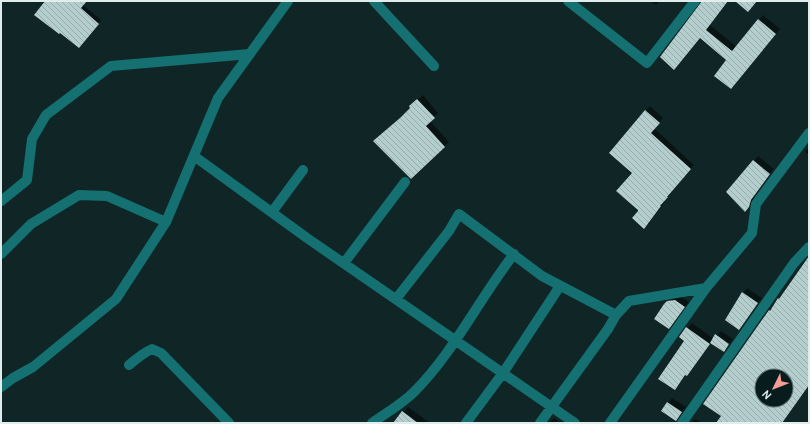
<svg xmlns="http://www.w3.org/2000/svg" width="810" height="424" font-family="Overpass,sans-serif">
  <defs>
    <pattern id="building-back-hatch" width="6" height="6" patternUnits="userSpaceOnUse"><rect width="6" height="6" fill="#b4cecd"/><path d="M-1 5l2 2M0 0l6 6M5-1l2 2" fill="none" stroke="#98acac"/></pattern>
  </defs>
  <rect width="100%" height="100%" fill="#102626"/>
  <!-- shadow -->
  <path fill="#0007" d="M 41,1 L 86,1 L 83,5 L 101,20 L 81,44 Z
    M 650,1 L 660,1 L 656,5 Z
    M 704,1 L 722,1 L 710,25 L 737,47 L 763,15 L 780,29 L 731,88 L 727,60 L 700,38 Z
    M 423,95 L 438,113 L 430,121 L 449,142 L 411,178 L 405,115 L 415,102 Z
    M 650,106 L 663,118 L 654,128 L 694,165 L 670,192 L 671,193 L 664,201 L 665,202 L 648,224 L 640,211 L 633,173 L 610,153 Z
    M 809,147 L 809,155 L 805,152 Z
    M 758,156 L 774,169 L 755,194 L 753,201 L 749,206 L 727,192 Z
    M 747,288 L 762,298 L 739,328 L 743,293 Z
    M 680,296 L 689,302 L 668,328 L 665,305 L 673,297 Z
    M 692,323 L 714,339 L 721,331 L 733,339 L 723,351 L 711,343 L 691,370 L 686,374 L 675,389 L 686,341 L 680,337 Z
    M 672,398 L 686,407 L 676,419 L 668,403 Z
    M 408,407 L 430,423 L 394,423 Z
    M 554,418 L 561,423 L 549,423 Z
    M 695,419 L 702,423 L 691,423 Z"/>
  <!-- building -->
  <path fill="url(#building-back-hatch)" fill-rule="evenodd" d="M 45,1 L 87,1 L 81,8 L 99,24 L 79,48 L 60,33 L 59,34 L 34,15 Z
    M 702,1 L 728,1 L 706,30 L 732,51 L 758,19 L 776,34 L 731,89 L 714,76 L 726,60 L 700,38 L 674,70 L 660,57 Z
    M 735,1 L 757,1 L 748,12 Z
    M 417,99 L 435,118 L 426,126 L 445,147 L 411,179 L 373,141 L 400,118 L 410,108 L 409,106 Z
    M 645,110 L 660,123 L 651,133 L 691,169 L 667,197 L 668,197 L 660,206 L 661,206 L 644,229 L 632,218 L 638,211 L 638,210 L 616,191 L 632,173 L 609,153 Z
    M 753,160 L 770,174 L 751,200 L 749,207 L 745,212 L 726,192 Z
    M 809,256 L 809,385 L 782,423 L 716,423 L 721,416 L 703,404 L 769,310 L 770,311 L 778,298 L 779,299 ZM 762,376 L 786,376 L 786,400 L 762,400 Z
    M 742,292 L 758,303 L 739,330 L 725,320 Z
    M 675,300 L 685,307 L 669,329 L 654,319 L 664,304 L 667,301 Z
    M 686,327 L 710,344 L 687,376 L 685,375 L 675,390 L 658,379 L 684,341 L 679,337 Z
    M 715,334 L 729,344 L 724,352 L 710,343 Z
    M 667,402 L 682,412 L 676,421 L 661,411 Z
    M 402,411 L 418,423 L 393,423 Z"/>
  <g fill="none" stroke-linecap="round" stroke-linejoin="round">
    <!-- street -->
    <path stroke="#147071" stroke-width="10" d="M 374,1 L 434,66
      M 568,1 L 647,63 L 695,1
      M 194,156 L 307,238 L 575,423
      M 1,201 L 27,180 L 32,139 L 46,115 L 111,66 L 250,54
      M 272,212 L 303,170
      M 1,254 L 31,224 L 79,195 L 107,196 L 166,222
      M 344,263 L 405,182
      M 396,299 L 449,231 L 459,214 L 542,276 L 616,315
      M 129,365 C 136,359 143,353 152,349 L 161,353 L 229,423
      M 1,387 L 13,378 L 33,367 L 116,299 L 166,222 L 218,98 L 288,1
      M 372,423 C 386,413 402,404 414,392 C 454,352 479,299 514,254
      M 466,423 L 503,373 L 560,286
      M 540,423 L 608,329 L 616,315 L 629,301 L 706,288
      M 610,423 L 706,288 L 752,233 L 756,204 L 809,133
      M 682,423 L 794,263 L 809,247"/>
  </g>
  <!-- border -->
  <rect width="810" height="424" fill="none" stroke="#e0edec" stroke-width="4"/>
  <!-- north arrow -->
  <g transform="translate(774 388) rotate(227)"><circle r="19" fill="#071c1c" stroke="#5e706f"/>
  <path d="M0-3L7 15L0 10L-7 15Z" fill="#f59c96"/>
  <text y="-6" font-size="11" font-weight="bold" text-anchor="middle" fill="#e0edec">N</text>
  </g>
</svg>
